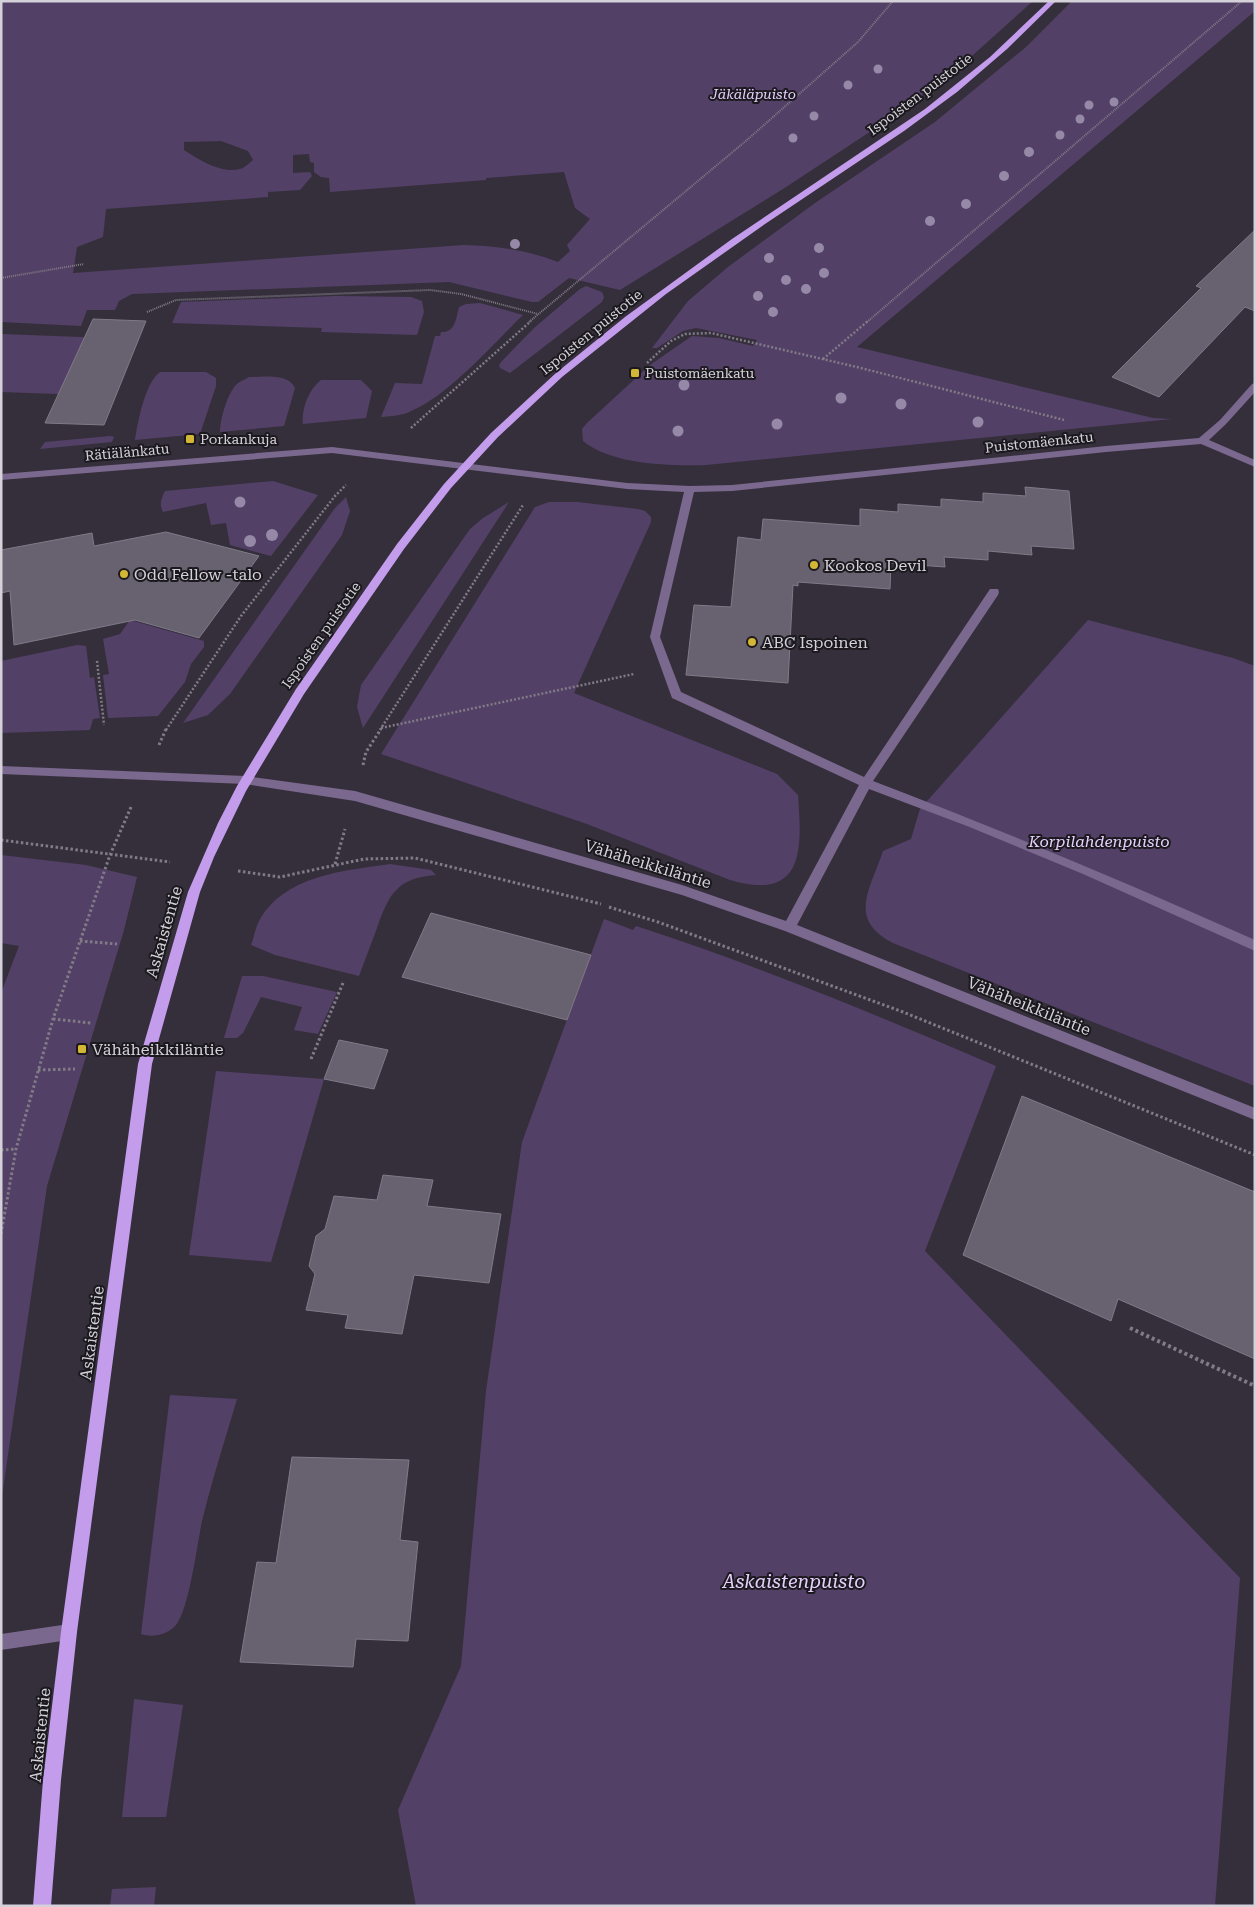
<svg xmlns="http://www.w3.org/2000/svg" width="1256" height="1907" font-family="'Roboto Serif',serif">
  <rect width="100%" height="100%" fill="#352f3c"/>
  <!-- green -->
  <path fill="#534067" fill-rule="evenodd" d="M 1,1 L 1033,1 L 963,64 L 891,118 L 783,189 L 620,290 L 569,278 L 538,302 L 532,302 L 449,282 L 132,294 L 119,301 L 115,310 L 87,310 L 81,326 L 1,322 ZM 221,141 L 248,151 L 253,160 C 249,163 245,168 240,169 C 222,174 199,160 184,150 L 184,142 ZM 309,154 L 310,162 L 314,163 L 314,172 L 321,177 L 329,178 L 330,192 L 486,180 L 486,178 L 564,172 L 575,208 L 590,219 L 567,245 L 570,251 L 558,262 C 527,250 497,246 464,245 L 73,273 L 77,247 L 103,237 L 106,209 L 268,197 L 268,192 L 300,190 L 312,176 L 310,172 L 293,173 L 293,155 Z
    M 1072,1 L 1255,1 L 1255,11 L 857,347 L 1153,418 L 1172,419 L 706,465 C 669,466 613,465 583,441 L 582,429 L 587,423 L 650,365 L 692,336 L 719,338 L 753,346 L 757,340 L 696,328 L 683,331 L 657,348 L 652,348 L 688,301 L 728,267 L 815,203 L 935,122 L 1026,47 Z
    M 586,286 L 602,292 L 604,297 L 602,302 L 510,373 L 500,368 L 499,365 L 502,361 L 534,328 L 580,289 Z
    M 336,296 L 411,297 L 422,301 L 424,312 L 417,335 L 321,332 L 322,328 L 172,323 L 181,302 Z
    M 480,303 L 523,315 C 494,343 448,396 411,411 C 402,416 391,416 381,417 L 395,383 L 422,384 L 435,336 L 440,336 L 441,332 C 455,333 456,319 459,307 L 466,304 Z
    M 1,334 L 81,337 L 112,339 L 87,395 L 1,392 Z
    M 160,372 L 206,372 L 216,378 L 216,386 L 200,434 L 135,440 C 138,421 145,383 160,372 Z
    M 249,377 C 264,377 288,373 295,388 L 284,426 L 220,432 C 220,419 228,391 238,383 C 241,381 246,379 249,377 Z
    M 321,380 L 361,380 L 372,391 L 366,418 L 303,424 C 301,409 309,389 321,380 Z
    M 110,436 L 114,437 L 112,442 L 40,449 L 45,442 Z
    M 273,481 L 318,495 L 271,556 L 230,545 L 226,523 L 211,525 L 206,503 L 163,512 C 159,504 161,499 165,491 Z
    M 346,497 L 350,511 L 342,535 L 230,694 L 208,715 L 183,723 L 335,508 Z
    M 509,502 L 363,728 L 357,707 L 361,685 L 470,529 L 483,518 Z
    M 549,502 L 577,502 L 638,509 L 645,511 L 651,517 L 651,522 L 574,693 L 777,774 L 798,795 C 802,849 805,902 730,880 L 587,824 L 381,754 L 535,507 Z
    M 130,620 L 204,641 L 204,647 L 191,664 L 185,682 L 158,716 L 108,718 L 103,675 L 109,674 L 103,639 L 120,634 Z
    M 1088,620 L 1233,658 L 1255,666 L 1255,1086 L 893,943 C 847,919 870,890 883,851 L 911,839 L 920,809 Z
    M 77,645 L 86,646 L 90,678 L 94,677 L 100,718 L 93,719 L 90,730 L 1,733 L 1,661 Z
    M 1,855 L 86,865 L 137,877 L 124,930 L 47,1186 L 1,1503 L 1,993 L 19,946 L 1,943 Z
    M 390,864 L 431,870 L 436,875 C 397,878 389,894 377,928 C 371,944 365,960 359,976 L 275,955 L 251,945 C 254,938 255,930 258,923 C 283,875 343,871 390,864 Z
    M 604,919 L 633,930 L 636,926 C 759,966 877,1015 996,1066 L 925,1251 L 1240,1578 L 1215,1906 L 416,1906 L 398,1810 L 461,1666 L 486,1391 L 522,1142 Z
    M 242,976 L 263,976 L 337,992 L 318,1034 L 294,1030 L 302,1007 L 261,997 L 243,1033 L 237,1038 L 224,1038 Z
    M 216,1071 L 324,1079 L 271,1262 L 189,1255 Z
    M 170,1395 L 237,1399 C 225,1440 212,1480 202,1521 C 197,1545 189,1609 176,1625 C 167,1635 153,1638 141,1634 Z
    M 134,1699 L 183,1705 L 166,1817 L 122,1817 Z
    M 156,1887 L 154,1906 L 110,1906 L 112,1889 Z"/>
  <!-- building -->
  <path fill="#686270" stroke="#807a88" d="M 1255,230 L 1255,311 L 1245,307 L 1159,397 L 1112,377 L 1201,288 L 1196,286 Z
    M 93,319 L 146,321 L 104,425 L 45,423 Z
    M 1025,487 L 1069,491 L 1074,549 L 1031,546 L 1032,555 L 988,551 L 988,560 L 944,557 L 945,567 L 891,563 L 890,589 L 798,582 L 798,586 L 793,585 L 788,683 L 686,675 L 694,605 L 731,607 L 738,537 L 761,540 L 763,519 L 860,526 L 860,509 L 898,512 L 898,504 L 941,507 L 941,499 L 983,502 L 983,493 L 1026,496 Z
    M 166,532 L 259,556 L 199,638 L 135,620 L 14,645 L 10,591 L 1,593 L 1,550 L 92,533 L 94,546 Z
    M 431,913 L 591,955 L 567,1020 L 402,977 Z
    M 339,1040 L 388,1050 L 374,1089 L 324,1079 Z
    M 1022,1096 L 1255,1192 L 1255,1359 L 1118,1299 L 1111,1321 L 963,1255 Z
    M 383,1175 L 433,1180 L 427,1206 L 501,1214 L 489,1283 L 414,1275 L 402,1334 L 345,1328 L 348,1315 L 306,1310 L 315,1274 L 309,1266 L 316,1236 L 325,1229 L 334,1196 L 377,1200 Z
    M 292,1457 L 409,1460 L 400,1540 L 418,1542 L 408,1641 L 356,1639 L 353,1667 L 240,1662 L 257,1562 L 276,1563 Z"/>
  <g fill="none" stroke-linecap="round" stroke-linejoin="round">
    <!-- path-far3 -->
    <path stroke="#807b86" stroke-width="2" stroke-dasharray="1 1" stroke-linecap="butt" d="M 1,278 L 84,264
      M 147,312 L 176,300 L 430,290 L 461,294 L 538,314
      M 529,322 L 747,140 L 858,42 L 893,1
      M 867,322 L 1242,1"/>
    <!-- path-far2 -->
    <path stroke="#807b86" stroke-width="2.5" stroke-dasharray="2 2" stroke-linecap="butt" d="M 823,359 L 868,321
      M 647,363 L 671,341 L 685,334 L 711,333 L 861,368 L 1064,420
      M 411,428 L 531,321
      M 97,661 L 104,725
      M 381,728 L 634,674
      M 166,730 L 241,616 L 335,496 L 346,485
      M 380,730 L 523,505"/>
    <!-- path-far1 -->
    <path stroke="#807b86" stroke-width="3" stroke-dasharray="2.5 2.5" stroke-linecap="butt" d="M 159,745 L 166,729
      M 363,765 L 366,752 L 381,729
      M 1,840 L 170,862
      M 335,864 L 345,829
      M 238,871 L 280,877 L 364,859 L 415,858 L 601,904
      M 609,907 L 658,922 L 903,1012 L 1255,1155
      M 80,941 L 117,944
      M 53,1019 L 91,1023
      M 311,1059 L 343,983
      M 38,1070 L 75,1069
      M 1,1150 L 16,1149
      M 1,1234 L 16,1149 L 53,1019 L 110,855 L 131,807"/>
    <!-- path -->
    <path stroke="#807b86" stroke-width="4" stroke-dasharray="3 3" stroke-linecap="butt" d="M 1130,1328 L 1255,1386"/>
    <!-- minor -->
    <path fill="#7b688f" fill-rule="evenodd" d="M 1255,383 L 1255,392 L 1226,424 L 1209,440 L 1255,460 L 1255,467 L 1201,444 L 1106,452 L 732,491 L 694,492 L 660,637 L 681,692 L 864,777 L 990,589 L 998,589 L 999,592 L 998,595 L 873,781 C 1002,830 1129,884 1255,940 L 1255,951 L 1083,874 L 967,826 L 869,789 L 797,925 L 1255,1108 L 1255,1120 L 785,931 L 682,895 L 355,801 L 245,784 L 1,774 L 1,766 L 245,776 L 355,791 L 682,885 L 786,921 L 859,785 L 672,698 L 650,637 L 684,492 L 627,489 L 332,453 L 1,480 L 1,474 L 332,447 L 627,483 L 690,486 L 732,485 L 1106,446 L 1199,438 L 1220,420 L 1252,384 Z
      M 69,1624 L 75,1626 L 77,1632 L 75,1638 L 69,1640 L 1,1650 L 1,1634 Z"/>
    <!-- major -->
    <path fill="#c39cec" fill-rule="evenodd" d="M 1049,1 L 1056,1 L 1007,49 L 957,92 L 904,131 L 765,224 L 666,294 L 562,377 L 498,437 L 451,488 L 404,549 L 304,694 L 246,791 L 214,857 L 200,892 L 152,1064 L 77,1632 L 61,1780 L 51,1906 L 33,1906 L 43,1780 L 61,1632 L 138,1064 L 188,892 L 218,823 L 237,786 L 296,689 L 397,544 L 444,484 L 491,433 L 556,373 L 625,317 L 732,239 L 925,109 L 990,57 Z"/>
  </g>
  <!-- trees -->
  <g fill="#9688a7">
    <circle cx="878" cy="69" r="4.5"/>
    <circle cx="848" cy="85" r="4.5"/>
    <circle cx="1114" cy="102" r="4.5"/>
    <circle cx="1089" cy="105" r="4.5"/>
    <circle cx="814" cy="116" r="4.5"/>
    <circle cx="1080" cy="119" r="4.5"/>
    <circle cx="1060" cy="135" r="4.5"/>
    <circle cx="793" cy="138" r="4.5"/>
    <circle cx="1029" cy="152" r="5"/>
    <circle cx="1004" cy="176" r="5"/>
    <circle cx="966" cy="204" r="5"/>
    <circle cx="930" cy="221" r="5"/>
    <circle cx="515" cy="244" r="5"/>
    <circle cx="819" cy="248" r="5"/>
    <circle cx="769" cy="258" r="5"/>
    <circle cx="824" cy="273" r="5"/>
    <circle cx="786" cy="280" r="5"/>
    <circle cx="806" cy="289" r="5"/>
    <circle cx="758" cy="296" r="5"/>
    <circle cx="773" cy="312" r="5"/>
    <circle cx="684" cy="385" r="5.5"/>
    <circle cx="841" cy="398" r="5.5"/>
    <circle cx="901" cy="404" r="5.5"/>
    <circle cx="978" cy="422" r="5.5"/>
    <circle cx="777" cy="424" r="5.5"/>
    <circle cx="678" cy="431" r="5.5"/>
    <circle cx="240" cy="502" r="5.5"/>
    <circle cx="272" cy="535" r="6"/>
    <circle cx="250" cy="541" r="6"/>
  </g>
  <!-- markers -->
  <g fill="#d3b635" stroke="#1b191e" stroke-width="2">
    <rect x="630" y="368" width="10" height="10" rx="2.5"/>
    <rect x="185" y="434" width="10" height="10" rx="2.5"/>
    <circle cx="814" cy="565" r="5"/>
    <circle cx="124" cy="574" r="5"/>
    <circle cx="752" cy="642" r="5"/>
    <rect x="77" y="1044" width="10" height="10" rx="2.5"/>
  </g>
  <g text-anchor="middle" dominant-baseline="central" stroke-width="4" stroke-linejoin="round" paint-order="stroke">
    <!-- far-park labels -->
    <g font-size="14" font-style="italic" fill="#e6d0fe" stroke="#1b191e">
      <text x="753" y="94">Jäkäläpuisto</text>
    </g>
    <!-- far-street labels -->
    <g font-size="14" fill="#d4d1d9" stroke="#1b191e">
      <text transform="translate(920 94) rotate(-37)">Ispoisten puistotie</text>
      <text transform="translate(591 332) rotate(-39)">Ispoisten puistotie</text>
      <text transform="translate(1039 442) rotate(-6)">Puistomäenkatu</text>
      <text transform="translate(127 452) rotate(-5)">Rätiälänkatu</text>
      <text transform="translate(321 635) rotate(-55)">Ispoisten puistotie</text>
    </g>
    <!-- far-poi labels -->
    <g font-size="14" fill="#d4d1d9" stroke="#1b191e" text-anchor="start">
      <text x="645" y="373">Puistomäenkatu</text>
      <text x="200" y="439">Porkankuja</text>
    </g>
    <!-- poi labels -->
    <g font-size="16" fill="#d4d1d9" stroke="#1b191e" text-anchor="start">
      <text x="824" y="565">Kookos Devil</text>
      <text x="134" y="574">Odd Fellow -talo</text>
      <text x="762" y="642">ABC Ispoinen</text>
      <text x="92" y="1049">Vähäheikkiläntie</text>
    </g>
    <!-- park labels -->
    <g font-size="16" font-style="italic" fill="#e6d0fe" stroke="#1b191e">
      <text x="1099" y="841">Korpilahdenpuisto</text>
    </g>
    <!-- street labels -->
    <g font-size="16" fill="#d4d1d9" stroke="#1b191e">
      <text transform="translate(648 864) rotate(17)">Vähäheikkiläntie</text>
      <text transform="translate(164 932) rotate(-74)">Askaistentie</text>
      <text transform="translate(1029 1006) rotate(22)">Vähäheikkiläntie</text>
      <text transform="translate(92 1333) rotate(-82)">Askaistentie</text>
      <text transform="translate(40 1735) rotate(-84)">Askaistentie</text>
    </g>
    <!-- near-park labels -->
    <g font-size="19" font-style="italic" fill="#e6d0fe" stroke="#1b191e">
      <text x="794" y="1581">Askaistenpuisto</text>
    </g>
  </g>
  <!-- border -->
  <rect width="1256" height="1907" fill="none" stroke="#d4d1d9" stroke-width="5"/>
</svg>
